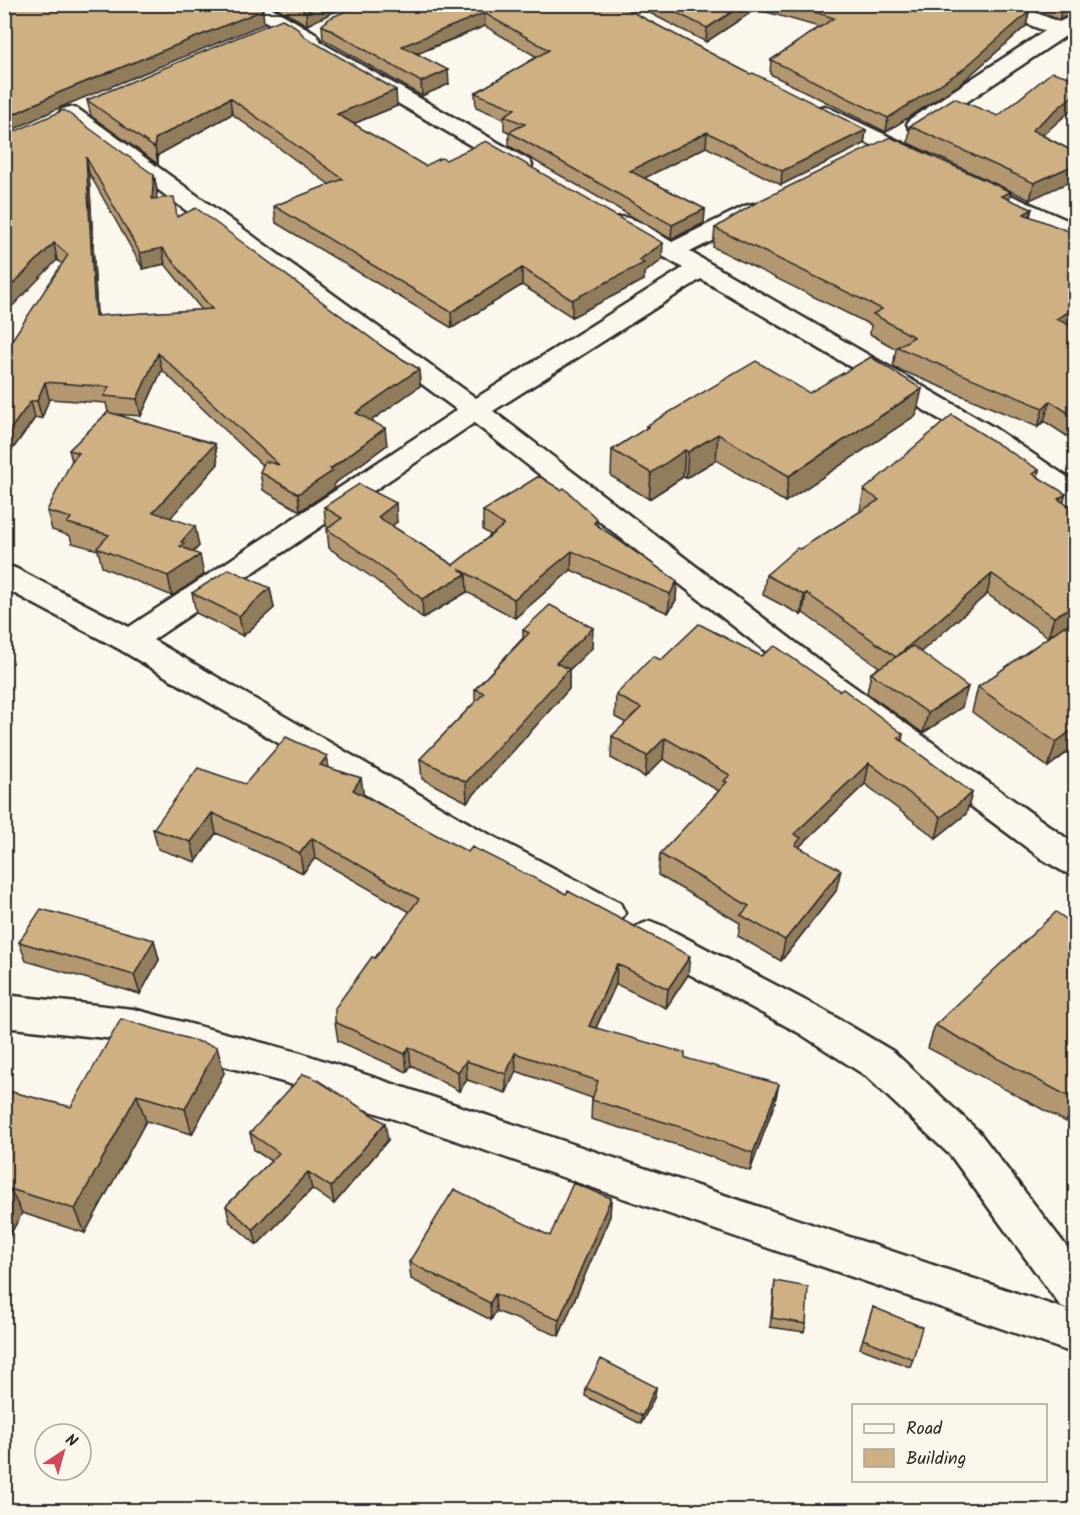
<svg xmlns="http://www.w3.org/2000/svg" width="1080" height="1515" font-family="Kalam,sans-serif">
  <rect width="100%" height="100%" fill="#fbf7ec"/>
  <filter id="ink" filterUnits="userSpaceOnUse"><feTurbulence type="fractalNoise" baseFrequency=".0167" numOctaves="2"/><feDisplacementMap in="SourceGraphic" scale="12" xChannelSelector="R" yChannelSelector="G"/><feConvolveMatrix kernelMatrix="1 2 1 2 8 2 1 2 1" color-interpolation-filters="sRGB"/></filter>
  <g filter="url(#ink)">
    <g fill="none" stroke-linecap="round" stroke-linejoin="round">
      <!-- minor casing -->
      <g stroke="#2b2b2b" stroke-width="5">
        <path id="minor" d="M 239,4 L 265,4 L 315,33 L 322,43 L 529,160 L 532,165 L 529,170 L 521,172 L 513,170 L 308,51 L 298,40 L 242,8 Z
          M 985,4 L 1014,4 L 1059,22 L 1076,14 L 1076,29 L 926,129 L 918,131 L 910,129 L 907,124 L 910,119 L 1045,31 L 988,8 Z
          M 825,106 L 930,156 L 933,161 L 930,166 L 922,168 L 914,166 L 817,118 L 814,113 L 817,108 Z
          M 70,107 L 78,109 L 476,398 L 683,268 L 615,228 L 611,223 L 615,218 C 634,213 655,232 672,242 L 745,206 L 753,204 L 761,206 L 765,211 L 761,216 L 690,252 L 993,427 L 1076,483 L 1076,506 L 1066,503 L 973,439 L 701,279 L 493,411 L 842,678 L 1076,845 L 1076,875 L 1064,872 L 1042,859 L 820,694 L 474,423 L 153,640 L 477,828 L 620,903 L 625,913 L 620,923 L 607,927 L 594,923 L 453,846 L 119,649 L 4,588 L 4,565 L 15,568 L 129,627 L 457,410 L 62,119 L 59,114 L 62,109 Z
          M 990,186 L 1076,224 L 1076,240 L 982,198 L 978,193 L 982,188 Z
          M 650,921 L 663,926 L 825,1011 L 894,1052 L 979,1132 L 1076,1259 L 1076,1313 L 1061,1307 L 951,1156 L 866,1076 L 799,1033 L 637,946 L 632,936 L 637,926 Z
          M 4,995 L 133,1009 L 301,1053 L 1076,1313 L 1076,1354 L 301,1087 L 133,1041 L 4,1027 Z"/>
      </g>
      <!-- minor -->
      <use href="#minor" fill="#fbf7ec" fill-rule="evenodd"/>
    </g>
    <!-- wall -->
    <path fill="#b29771" stroke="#2b2b2b" stroke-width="1.5" fill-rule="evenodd" d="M 270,4 L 350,4 L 307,25 Z
      M 362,4 L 617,4 L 750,74 L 866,130 L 864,144 L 781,185 L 706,147 L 644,178 L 705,209 L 704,223 L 671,239 L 509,146 L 509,132 L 504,130 L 504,119 L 476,107 L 475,93 L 537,57 L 485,26 L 417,54 L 449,84 L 422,96 L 323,39 L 322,25 Z
      M 632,4 L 1010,4 L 1029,12 L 1026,26 L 959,85 L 886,132 L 770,74 L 771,60 L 819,27 L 756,9 L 706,42 Z
      M 1021,4 L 1076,4 L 1076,12 L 1059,20 Z
      M 305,37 L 397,106 L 353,124 L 425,166 L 662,260 L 644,273 L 644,280 L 572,317 L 522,285 L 452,328 L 276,223 L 274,206 L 330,185 L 232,114 L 158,155 L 158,164 L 91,116 L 87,100 Z
      M 1076,79 L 1076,106 L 1042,135 L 1076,153 L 1030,200 L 908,143 L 910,126 L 998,116 Z
      M 4,136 L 154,175 L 157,191 L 156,199 L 178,217 L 387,350 L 419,369 L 420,386 L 371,421 L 387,445 L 334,484 L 335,488 L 300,511 L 263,490 L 260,472 L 263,466 L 162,370 L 141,416 L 114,414 L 215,444 L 218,464 L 170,517 L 199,546 L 193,552 L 204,575 L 172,596 L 102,567 L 98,550 L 72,543 L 70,536 L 52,530 L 47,511 L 72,461 L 69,450 L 108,412 L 106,403 L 49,399 L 42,418 L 35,418 L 4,461 L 62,264 L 57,260 L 5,168 ZM 89,173 L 143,269 L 165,264 L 202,310 L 97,316 Z
      M 1009,200 L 1030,216 L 1072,327 L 1076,328 L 1076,442 L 1044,421 L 1038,427 L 893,367 L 896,349 L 870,334 L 871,325 L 713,247 L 715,228 Z
      M 809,393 L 916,415 L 785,502 L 716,460 L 686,478 L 683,477 L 649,499 L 611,476 L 612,450 L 646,429 L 646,426 Z
      M 1039,470 L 1038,476 L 1063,502 L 1076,510 L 1076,619 L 1065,627 L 1076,634 L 1076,746 L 1048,767 L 972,712 L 978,687 L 1048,637 L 987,594 L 920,652 L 962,707 L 923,733 L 867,693 L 871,673 L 879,667 L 803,613 L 801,615 L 763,595 L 766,575 L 800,549 L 861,511 L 860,510 L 864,490 Z
      M 324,507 L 397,522 L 392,526 L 453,565 L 491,535 L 483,530 L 483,511 L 597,519 L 597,525 L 677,581 L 676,600 L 668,613 L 571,570 L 515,618 L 467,592 L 423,618 L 373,578 L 329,548 L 327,529 L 329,528 L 326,526 Z
      M 270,588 L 274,608 L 243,636 L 196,613 L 192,593 Z
      M 523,630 L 592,648 L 569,670 L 569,689 L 467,802 L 422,779 L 420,759 L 475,702 L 475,689 L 523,638 Z
      M 661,660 L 903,734 L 902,741 L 972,793 L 966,814 L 936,838 L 865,784 L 800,846 L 800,848 L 836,891 L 781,961 L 738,936 L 740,923 L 658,875 L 660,854 L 719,791 L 663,759 L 645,777 L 611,758 L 612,736 L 626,723 L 615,717 L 616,695 Z
      M 327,756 L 329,768 L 361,778 L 363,796 L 688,975 L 666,1008 L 616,984 L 596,1028 L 685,1058 L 775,1102 L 750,1171 L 684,1147 L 591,1119 L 592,1098 L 516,1071 L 506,1093 L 467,1080 L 459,1091 L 411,1065 L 407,1072 L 338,1041 L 335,1022 L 375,958 L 410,912 L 315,858 L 303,873 L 216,833 L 196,862 L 158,849 L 153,829 L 245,784 Z
      M 1076,926 L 1076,1111 L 1072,1110 L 1066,1122 L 928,1048 L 935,1025 Z
      M 154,940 L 159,960 L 140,994 L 26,961 L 19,942 Z
      M 224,1073 L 192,1134 L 146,1121 L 85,1233 L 22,1213 L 4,1246 L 4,1090 L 71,1107 Z
      M 250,1133 L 388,1140 L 334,1204 L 312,1189 L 257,1245 L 230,1222 L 226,1206 L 271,1161 L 254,1150 Z
      M 611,1198 L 610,1216 L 559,1336 L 496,1311 L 491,1320 L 411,1279 L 409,1262 L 550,1236 Z
      M 775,1281 L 806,1324 L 804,1332 L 770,1327 L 774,1290 Z
      M 873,1307 L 913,1359 L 910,1367 L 860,1348 Z
      M 656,1387 L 655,1396 L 641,1424 L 585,1396 L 586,1388 Z"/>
    <!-- shaded-wall -->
    <path fill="#917b5c" stroke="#2b2b2b" stroke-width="1.5" d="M 321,4 L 350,4 L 307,25 L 306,12 Z
      M 744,4 L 757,4 L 756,9 L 706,42 L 707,28 Z
      M 1066,4 L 1076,4 L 1076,12 L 1059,20 L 1062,6 Z
      M 263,10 L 264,24 L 61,107 L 4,134 L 4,119 L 58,93 Z
      M 1029,12 L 1026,26 L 959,85 L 886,132 L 888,118 Z
      M 484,13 L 485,26 L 402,59 L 402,46 Z
      M 448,70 L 449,84 L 422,96 L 421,82 Z
      M 396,90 L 397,106 L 338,130 L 337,114 Z
      M 1076,93 L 1076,106 L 1029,147 L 1032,130 Z
      M 230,98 L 232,114 L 158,155 L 158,164 L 155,148 L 155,139 Z
      M 866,130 L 864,144 L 781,185 L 782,171 Z
      M 707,132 L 706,147 L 629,186 L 630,171 Z
      M 86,157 L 89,173 L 98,333 L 95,316 Z
      M 1076,164 L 1076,179 L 1030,200 L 1034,183 Z
      M 154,175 L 157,191 L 155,216 L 152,199 Z
      M 1011,192 L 1007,211 L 1001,196 Z
      M 705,209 L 704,223 L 671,239 L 672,225 Z
      M 1032,209 L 1027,228 L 1024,214 Z
      M 54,243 L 57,260 L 4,315 L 4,293 Z
      M 663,243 L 662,260 L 644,273 L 644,280 L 572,317 L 572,300 L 639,260 Z
      M 162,248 L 165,264 L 143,269 L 140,253 Z
      M 522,268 L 522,285 L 452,328 L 451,312 Z
      M 1076,308 L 1076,325 L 1051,339 L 1056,319 Z
      M 158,353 L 162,370 L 141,416 L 137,399 Z
      M 419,369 L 420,386 L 358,430 L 356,413 Z
      M 45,382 L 49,399 L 42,418 L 37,401 Z
      M 922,389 L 916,415 L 785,502 L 789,476 Z
      M 31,401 L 35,418 L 4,461 L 4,438 Z
      M 1050,401 L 1044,421 L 1038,427 L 1043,408 Z
      M 385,428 L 387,445 L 334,484 L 335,488 L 300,511 L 298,494 Z
      M 718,434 L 716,460 L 686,478 L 688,452 Z
      M 215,444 L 218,464 L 158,532 L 153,512 Z
      M 685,450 L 683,477 L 649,499 L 651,473 Z
      M 1066,494 L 1060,514 L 1058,499 Z
      M 396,503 L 397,522 L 379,536 L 378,517 Z
      M 195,526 L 199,546 L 187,559 L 200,555 L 204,575 L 172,596 L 168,576 L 180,546 L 181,542 Z
      M 572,551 L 571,570 L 515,618 L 514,599 Z
      M 466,574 L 467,592 L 423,618 L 422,599 Z
      M 992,574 L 987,594 L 892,677 L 896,657 Z
      M 677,581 L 676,600 L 668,613 L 670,594 Z
      M 270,588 L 274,608 L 243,636 L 239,616 Z
      M 806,593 L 803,613 L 801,615 L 804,595 Z
      M 1076,604 L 1076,619 L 1048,637 L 1054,617 Z
      M 593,628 L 592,648 L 569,670 L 569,689 L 467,802 L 466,782 L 556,663 Z
      M 968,687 L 962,707 L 923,733 L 928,713 Z
      M 1076,727 L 1075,746 L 1048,767 L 1056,742 Z
      M 665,738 L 663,759 L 645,777 L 647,756 Z
      M 327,756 L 330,776 L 320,765 Z
      M 869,763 L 865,784 L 800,846 L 798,859 L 791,866 L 794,834 Z
      M 361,778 L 364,798 L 353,790 Z
      M 972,793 L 966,814 L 936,838 L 941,817 Z
      M 212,813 L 216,833 L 196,862 L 191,842 Z
      M 312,838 L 315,858 L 303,873 L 300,853 Z
      M 841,870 L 836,891 L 781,961 L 785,940 Z
      M 154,940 L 159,960 L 140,994 L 134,975 Z
      M 690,956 L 688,975 L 666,1008 L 668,989 Z
      M 617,964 L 616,984 L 588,1045 L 589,1026 Z
      M 217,1047 L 224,1073 L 192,1134 L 185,1109 Z
      M 409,1047 L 411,1065 L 407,1072 L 405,1054 Z
      M 515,1053 L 516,1071 L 506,1093 L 506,1074 Z
      M 466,1061 L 467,1080 L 459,1091 L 458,1072 Z
      M 779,1084 L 775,1102 L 750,1171 L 753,1153 Z
      M 137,1095 L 146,1121 L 85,1233 L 75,1209 Z
      M 1076,1099 L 1076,1102 L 1066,1122 Z
      M 385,1123 L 388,1140 L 334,1204 L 331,1187 Z
      M 308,1172 L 312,1189 L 257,1245 L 253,1229 Z
      M 10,1189 L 22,1213 L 4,1246 L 4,1199 Z
      M 611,1198 L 610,1216 L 559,1336 L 559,1320 Z
      M 495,1294 L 496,1311 L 491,1320 L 490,1303 Z
      M 656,1387 L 655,1396 L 641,1424 L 642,1416 Z"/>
    <!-- building -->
    <path fill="#cfb083" stroke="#2b2b2b" stroke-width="1.5" fill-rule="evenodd" d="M 4,4 L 254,4 L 263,10 L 58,93 L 4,119 Z
      M 293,4 L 321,4 L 306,12 Z
      M 362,4 L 617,4 L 750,74 L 753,73 L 866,130 L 782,171 L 707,132 L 630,171 L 705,209 L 672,225 L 509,132 L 525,124 L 504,116 L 515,109 L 475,93 L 549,50 L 484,13 L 402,46 L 448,70 L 421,82 L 322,25 L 330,18 Z
      M 659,4 L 744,4 L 707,28 Z
      M 788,4 L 1010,4 L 1029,12 L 961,71 L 888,118 L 771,60 L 834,18 Z
      M 282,19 L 295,26 L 305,37 L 396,90 L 337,114 L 425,166 L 441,158 L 446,160 L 486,141 L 663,243 L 639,260 L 644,263 L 572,300 L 522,268 L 451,312 L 274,206 L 343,179 L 230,98 L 155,139 L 155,148 L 87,100 Z
      M 1052,72 L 1076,79 L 1076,93 L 1032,130 L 1076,153 L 1076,164 L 1034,183 L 910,126 L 954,98 L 998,116 Z
      M 64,110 L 154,175 L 152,199 L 174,197 L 177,217 L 196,208 L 387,350 L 419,369 L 356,413 L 385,428 L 330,469 L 333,471 L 298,494 L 260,472 L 265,461 L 279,465 L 158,353 L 137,399 L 104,396 L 109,387 L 45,382 L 37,401 L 31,401 L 4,438 L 4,352 L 68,255 L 54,243 L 4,293 L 4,136 ZM 86,157 L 140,253 L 162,248 L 212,309 L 95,316 Z
      M 890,137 L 1011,192 L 1001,196 L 1032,209 L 1024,214 L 1076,234 L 1076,308 L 1056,319 L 1076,328 L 1076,418 L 1050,401 L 1043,408 L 897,347 L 914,337 L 873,314 L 882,309 L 715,228 L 757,202 Z
      M 871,357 L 922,389 L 789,476 L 718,434 L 688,452 L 685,450 L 651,473 L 612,450 L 648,427 L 646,426 L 756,361 L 809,393 Z
      M 108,412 L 215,444 L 153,512 L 195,526 L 181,542 L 184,543 L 180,546 L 200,555 L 168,576 L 97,548 L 109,535 L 67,523 L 71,518 L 47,511 L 71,462 L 79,453 L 69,450 Z
      M 952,415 L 1039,470 L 1033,474 L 1066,494 L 1058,499 L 1076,510 L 1076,604 L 1054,617 L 992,574 L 896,657 L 806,593 L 804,595 L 766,575 L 797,548 L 800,549 L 879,500 L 864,490 Z
      M 539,476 L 561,490 L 564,488 L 597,519 L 594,523 L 677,581 L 670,594 L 572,551 L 514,599 L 459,569 L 466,574 L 422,599 L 371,559 L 327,529 L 342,518 L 324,507 L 359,484 L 396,503 L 378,517 L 453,565 L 504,525 L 483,511 Z
      M 229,569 L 270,588 L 239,616 L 192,593 Z
      M 550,605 L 593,628 L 556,663 L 569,669 L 466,782 L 420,759 L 484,693 L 475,689 L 529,633 L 523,630 Z
      M 699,624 L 761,656 L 775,646 L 840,691 L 843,689 L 903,734 L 898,738 L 972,793 L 941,817 L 869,763 L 794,834 L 801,838 L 795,845 L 841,870 L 785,940 L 741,915 L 749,906 L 660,854 L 727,782 L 724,781 L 730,775 L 665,738 L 647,756 L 612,736 L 641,708 L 616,695 L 653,656 L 661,660 Z
      M 1064,626 L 1076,634 L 1076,727 L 1056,742 L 978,687 Z
      M 913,646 L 968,687 L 928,713 L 871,673 Z
      M 286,737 L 327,756 L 320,765 L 361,778 L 353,790 L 468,852 L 472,847 L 566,894 L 568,891 L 690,956 L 668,989 L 617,964 L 589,1026 L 685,1053 L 685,1058 L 779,1084 L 753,1153 L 687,1129 L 592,1100 L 598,1081 L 515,1053 L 506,1074 L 466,1061 L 458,1072 L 409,1047 L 405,1054 L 335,1022 L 335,1008 L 372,957 L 375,958 L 419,899 L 312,838 L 300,853 L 212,813 L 191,842 L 153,829 L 198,768 L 245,784 Z
      M 41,909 L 154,940 L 134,975 L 19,942 Z
      M 1056,912 L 1076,926 L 1075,1100 L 935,1025 Z
      M 121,1019 L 217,1047 L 185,1109 L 137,1095 L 75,1209 L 10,1189 L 4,1199 L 4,1090 L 71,1107 Z
      M 303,1074 L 314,1078 L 385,1123 L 331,1187 L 308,1172 L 253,1229 L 226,1206 L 279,1153 L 250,1133 Z
      M 573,1183 L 611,1198 L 559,1320 L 495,1294 L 490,1303 L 409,1262 L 454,1189 L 550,1236 Z
      M 775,1281 L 808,1287 L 806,1324 L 772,1318 Z
      M 873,1307 L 922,1327 L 913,1359 L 863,1339 Z
      M 601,1359 L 656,1387 L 642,1416 L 586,1388 Z"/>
  </g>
  <!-- margin -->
  <rect width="1080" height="1515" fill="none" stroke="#fbf7ec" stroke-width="24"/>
  <rect x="12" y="12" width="1056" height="1491" fill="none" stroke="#2b2b2b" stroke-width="2" filter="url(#ink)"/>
  <!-- legend -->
  <rect x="852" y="1404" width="195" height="78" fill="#fbf7ec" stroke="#a8a59f" stroke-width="1.5"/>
  <rect x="864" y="1424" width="30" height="9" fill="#fbf7ec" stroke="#a8a59f" stroke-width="1.5"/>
  <text x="906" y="1434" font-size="18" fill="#2b2b2b">Road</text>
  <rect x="864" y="1449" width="30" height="18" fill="#cfb083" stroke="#a8a59f" stroke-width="1.5"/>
  <text x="906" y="1464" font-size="18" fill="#2b2b2b">Building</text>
  <!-- north arrow -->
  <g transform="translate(63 1452) rotate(36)"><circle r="28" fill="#fbf7ec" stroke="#a8a59f" stroke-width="1.5"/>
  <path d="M0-4.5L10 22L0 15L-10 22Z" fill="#d1495b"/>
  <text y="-9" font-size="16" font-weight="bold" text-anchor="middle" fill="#2b2b2b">N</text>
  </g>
</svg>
